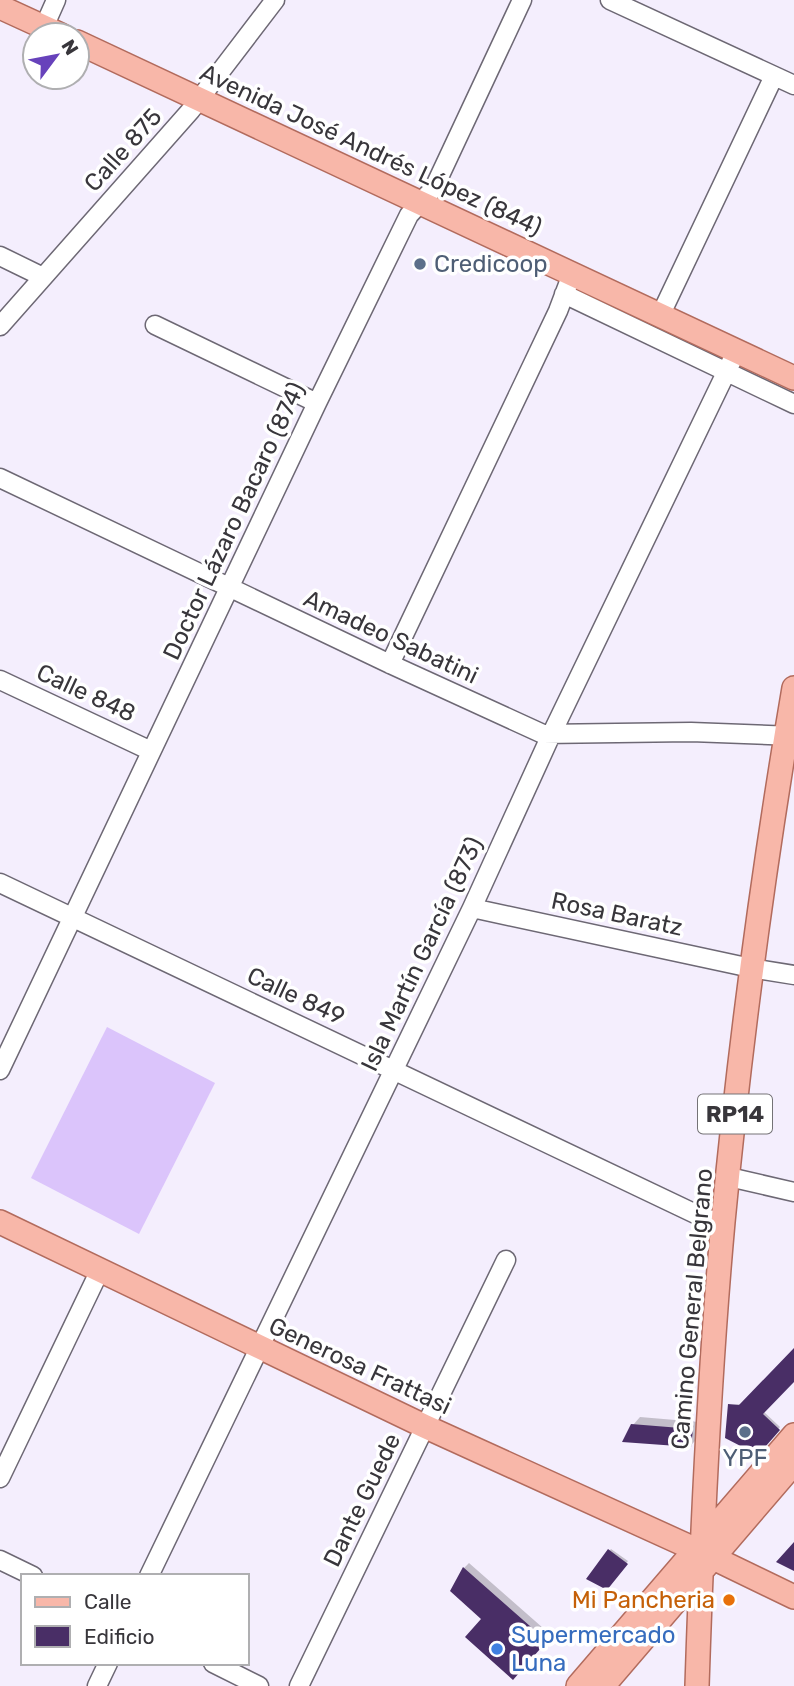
<svg xmlns="http://www.w3.org/2000/svg" width="794" height="1686" font-family="Rubik,sans-serif">
  <rect width="100%" height="100%" fill="#f4eefd"/>
  <!-- grass -->
  <path fill="#dbc4fb" d="M 107,1027 L 215,1083 L 139,1234 L 31,1178 Z"/>
  <!-- shadow -->
  <path fill="#0003" d="M 794,1355 L 794,1379 L 763,1411 L 780,1427 L 758,1453 L 730,1405 L 742,1404 Z
    M 640,1417 L 699,1422 L 698,1438 L 691,1445 L 633,1425 Z
    M 611,1549 L 628,1561 L 607,1588 L 588,1579 Z
    M 469,1563 L 551,1635 L 518,1672 L 483,1619 L 464,1568 Z"/>
  <!-- building -->
  <path fill="#492e66" d="M 794,1348 L 794,1382 L 763,1414 L 780,1430 L 758,1455 L 725,1438 L 728,1404 L 739,1405 Z
    M 631,1424 L 693,1429 L 691,1447 L 622,1442 Z
    M 794,1542 L 794,1571 L 776,1562 Z
    M 608,1549 L 628,1564 L 607,1590 L 586,1579 Z
    M 463,1567 L 547,1641 L 513,1680 L 465,1637 L 481,1619 L 450,1591 Z"/>
  <g fill="none" stroke-linecap="round" stroke-linejoin="round">
    <!-- minor casing -->
    <g stroke="#6d6874" stroke-width="21">
      <path id="minor" d="M 610,0 L 794,85
        M 44,27 L 56,0
        M 0,256 L 43,277
        M 564,294 L 794,404
        M 660,316 L 774,76
        M 155,325 L 317,403
        M 0,326 L 191,110 L 275,0
        M 0,478 L 390,664 L 543,734 L 691,732 L 794,736
        M 390,664 L 558,311 L 572,274
        M 0,680 L 151,751
        M 0,883 L 704,1218 L 723,1222
        M 472,908 L 751,968 L 794,975
        M 0,1070 L 317,403 L 409,215 L 434,188 L 522,0
        M 729,1177 L 794,1192
        M 0,1478 L 100,1270
        M 0,1560 L 33,1576
        M 149,1576 L 472,908 L 551,735 L 736,352
        M 213,1663 L 259,1686
        M 97,1686 L 108,1663
        M 299,1686 L 506,1260"/>
    </g>
    <!-- major casing -->
    <g stroke="#b26b5d" stroke-width="26">
      <path id="major" d="M 0,7 L 61,35
        M 77,42 L 794,378
        M 0,1222 L 424,1426 L 701,1552 L 794,1597
        M 578,1686 L 794,1435
        M 603,1686 L 794,1463
        M 697,1686 C 702,1531 709,1376 723,1222 C 740,1043 764,865 794,688"/>
    </g>
    <!-- minor -->
    <use href="#minor" stroke="#fff" stroke-width="18"/>
    <!-- major -->
    <use href="#major" stroke="#f8b7a9" stroke-width="23"/>
  </g>
  <!-- markers -->
  <g fill="#5c6f8a" stroke="#fff" stroke-width="2.5">
    <circle cx="420" cy="264" r="7"/>
    <circle cx="745" cy="1432" r="7"/>
  </g>
  <circle fill="#e8710a" stroke="#fff" stroke-width="2.5" cx="729" cy="1600" r="7"/>
  <circle fill="#3f7fe0" stroke="#fff" stroke-width="2.5" cx="497" cy="1649" r="7"/>
  <g text-anchor="middle" dominant-baseline="central" stroke-width="7" stroke-linejoin="round" paint-order="stroke">
    <!-- shield labels -->
    <rect fill="#fff" stroke="#747276" stroke-width="2" x="698" y="1094.5" width="74" height="39" rx="5"/>
    <g font-size="23" font-weight="bold" fill="#38363b">
      <text x="735" y="1114">RP14</text>
    </g>
    <!-- street labels -->
    <g font-size="24" fill="#38363b" stroke="#fff">
      <text transform="translate(123 150) rotate(-48)">Calle 875</text>
      <text transform="translate(371 150) rotate(25)">Avenida José Andrés López (844)</text>
      <text transform="translate(234 521) rotate(-65)">Doctor Lázaro Bacaro (874)</text>
      <text transform="translate(391 637) rotate(25)">Amadeo Sabatini</text>
      <text transform="translate(86 693) rotate(25)">Calle 848</text>
      <text transform="translate(617 914) rotate(12)">Rosa Baratz</text>
      <text transform="translate(422 954) rotate(-65)">Isla Martín García (873)</text>
      <text transform="translate(296 996) rotate(25)">Calle 849</text>
      <text transform="translate(692 1309) rotate(-85)">Camino General Belgrano</text>
      <text transform="translate(360 1366) rotate(25)">Generosa Frattasi</text>
      <text transform="translate(362 1500) rotate(-64)">Dante Guede</text>
    </g>
    <!-- service labels -->
    <g font-size="24" fill="#4e5e75" stroke="#fff" text-anchor="start">
      <text x="434" y="264">Credicoop</text>
      <text x="745" y="1458" text-anchor="middle">YPF</text>
    </g>
    <!-- food labels -->
    <g font-size="24" fill="#c56008" stroke="#fff" text-anchor="end">
      <text x="715" y="1600">Mi Pancheria</text>
    </g>
    <!-- shop labels -->
    <g font-size="24" fill="#366cbe" stroke="#fff" text-anchor="start">
      <text x="511" y="1635">Supermercado<tspan x="511" dy="28">Luna</tspan></text>
    </g>
  </g>
  <!-- legend -->
  <rect x="21" y="1574" width="228" height="91" fill="#ffffff" stroke="#afafb1" stroke-width="2"/>
  <rect x="35" y="1597" width="35" height="10" fill="#f8b7a9" stroke="#afafb1" stroke-width="2"/>
  <text x="84" y="1609" font-size="21" fill="#38363b">Calle</text>
  <rect x="35" y="1626" width="35" height="21" fill="#492e66" stroke="#afafb1" stroke-width="2"/>
  <text x="84" y="1644" font-size="21" fill="#38363b">Edificio</text>
  <!-- north arrow -->
  <g transform="translate(56 56) rotate(58)"><circle r="33" fill="#ffffff" stroke="#afafb1" stroke-width="2"/>
  <path d="M0-5L12 26L0 18L-12 26Z" fill="#6742bb"/>
  <text y="-10" font-size="19" font-weight="bold" text-anchor="middle" fill="#38363b">N</text>
  </g>
</svg>
